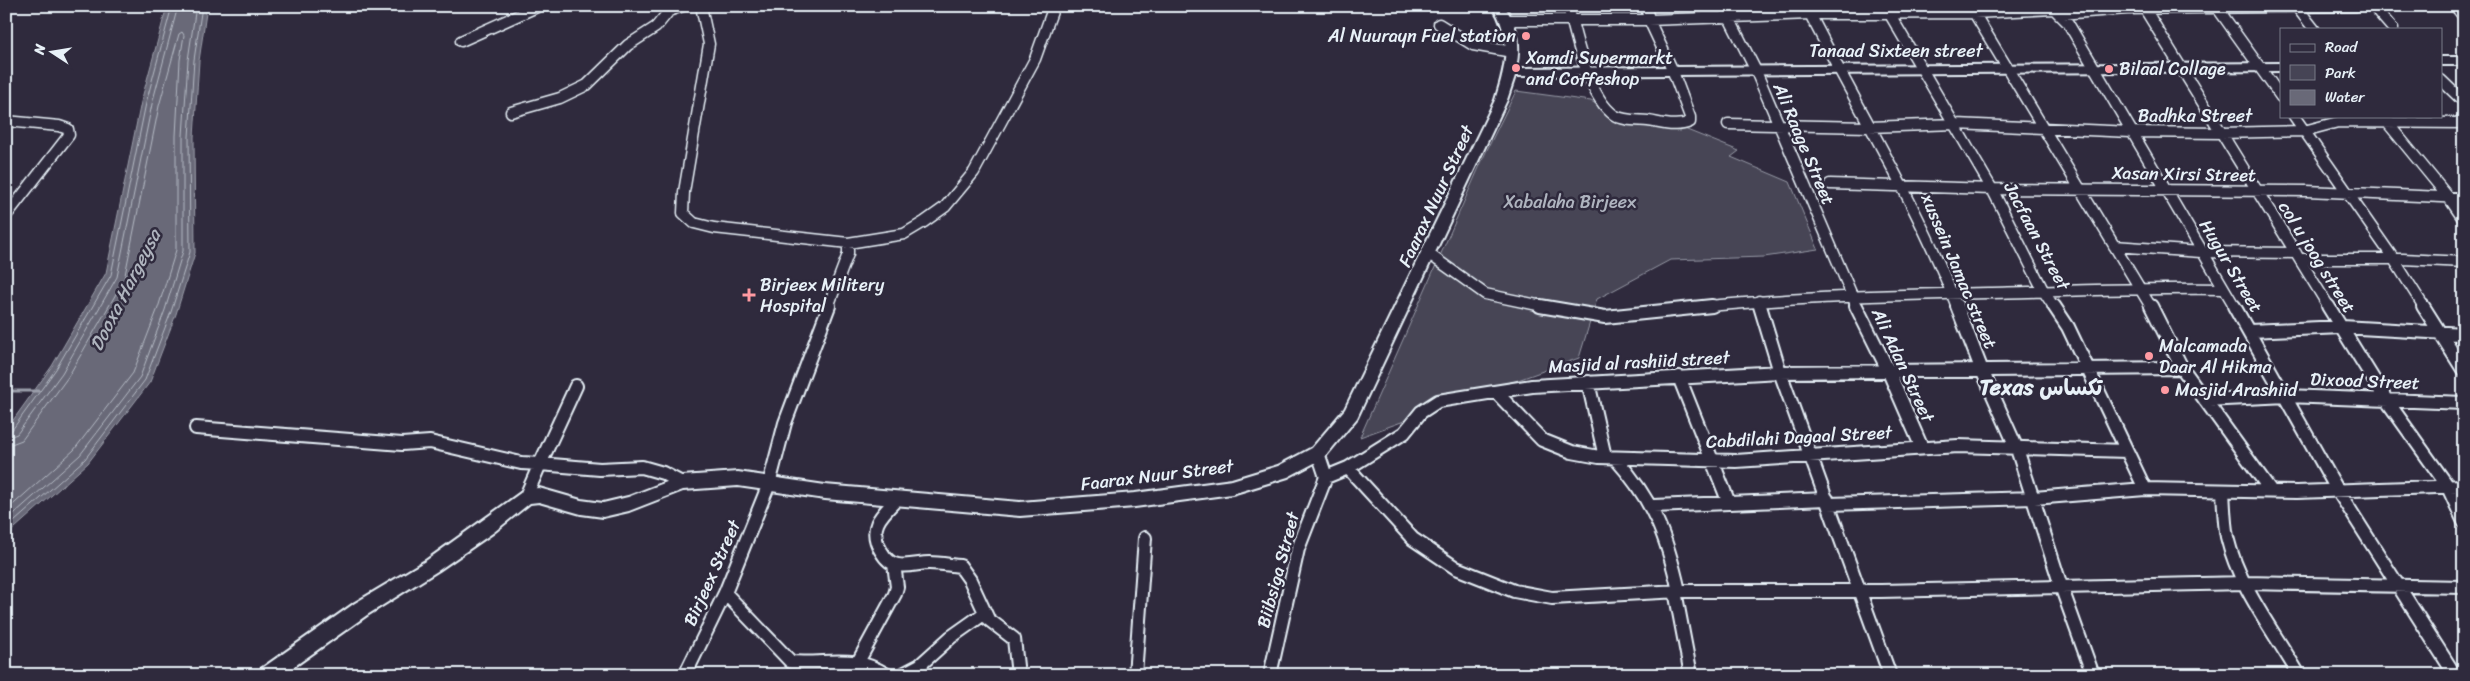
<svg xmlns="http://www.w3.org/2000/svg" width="2470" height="681" font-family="Sriracha,'Playpen Sans Arabic',sans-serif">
  <rect width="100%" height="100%" fill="#2f2a3d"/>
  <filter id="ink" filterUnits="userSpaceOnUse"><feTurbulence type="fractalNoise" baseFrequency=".02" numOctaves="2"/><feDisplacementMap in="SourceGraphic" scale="10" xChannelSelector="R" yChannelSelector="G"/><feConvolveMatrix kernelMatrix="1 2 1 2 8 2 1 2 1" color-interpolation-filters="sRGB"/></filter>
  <g filter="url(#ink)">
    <!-- green -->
    <path fill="#464455" stroke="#979aa6" d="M 1516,91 L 1591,101 L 1613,115 L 1682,128 L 1739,151 L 1731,157 L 1790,182 L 1818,249 L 1764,257 L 1670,260 L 1597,299 L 1579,358 L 1360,437 L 1485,154 Z"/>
    <!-- water -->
    <path fill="#696978" stroke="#9c9fab" d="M 167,6 L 207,6 L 199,61 L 194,137 L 195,253 L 176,314 L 150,382 L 88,463 L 6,536 L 6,430 L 52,366 L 106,273 L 141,102 Z"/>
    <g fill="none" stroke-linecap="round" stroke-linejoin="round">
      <!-- shore -->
      <path stroke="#b5bbc5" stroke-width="1" d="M 6,432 L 12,430 L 56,369 L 111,275 L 146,103 L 172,6
        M 6,438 L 17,434 L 62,373 L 117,277 L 152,104 L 178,6
        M 6,446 L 22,440 L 68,377 L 124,280 L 159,106 L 179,34 L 182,32 L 184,35 L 180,60 L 176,136 L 176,250 L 158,308 L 133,373 L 74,450 L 6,511
        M 6,521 L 80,455 L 140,377 L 165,310 L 183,251 L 183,136 L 188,60 L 196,6
        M 6,529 L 85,459 L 145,380 L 171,312 L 190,252 L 189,137 L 194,60 L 202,6"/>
      <!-- stream -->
      <path stroke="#9c9fab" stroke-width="3" d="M 6,391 L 38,391"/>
      <!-- street-far1 casing -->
      <g stroke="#e8f1f8" stroke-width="13">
        <path id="street-far1" d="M 701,6 L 709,44 L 684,192 L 683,213 L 694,223 L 714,228 L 848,243 L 904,234 L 924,222 L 945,207 L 974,172 L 1035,59 L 1054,6
          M 1568,6 C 1576,36 1588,97 1614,115 C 1623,121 1638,120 1648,121 C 1662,123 1676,128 1690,122 L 1690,117 L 1672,69 L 1649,20 L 1646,6
          M 1723,6 L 1755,69 L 1857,307
          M 1806,6 C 1856,106 1917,202 1957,307
          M 1885,6 L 1992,189 L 2044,292 L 2054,307
          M 1970,6 L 2151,307
          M 2051,6 L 2068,23 L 2235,307
          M 2143,6 L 2329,307
          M 2216,6 L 2281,97
          M 2296,6 L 2314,29
          M 2373,6 L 2393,29
          M 2455,6 L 2464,17
          M 2060,14 L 2127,9 L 2356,6
          M 1508,20 L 1649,20 L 1810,14 L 1974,13 L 2053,9
          M 1439,24 L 1473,45 L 1512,52
          M 461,41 L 539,6
          M 2441,80 L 2464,102
          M 511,112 L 560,98 L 587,85 L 628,45 L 656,27 L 669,11 L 683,6
          M 2294,116 L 2393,258 L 2424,307
          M 6,121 L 59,126 L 68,129 L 69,135 L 6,216
          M 2386,121 L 2449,198 L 2464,220
          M 1728,124 L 1869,127 L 1956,124 L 2131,132 L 2221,133 L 2304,131 L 2338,122 L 2464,123
          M 1830,184 L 1992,189 L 2307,191 L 2464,198
          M 2114,246 L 2201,252 L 2296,253
          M 1429,254 L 1485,294 L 1547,307
          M 2300,259 L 2403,259 L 2464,262
          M 1759,301 L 1761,307
          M 828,307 L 848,254 L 848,243
          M 1700,307 C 1796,297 1892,295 1988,293 C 2067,291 2145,288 2224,289"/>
      </g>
      <!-- street casing -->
      <g stroke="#e8f1f8" stroke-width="16">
        <path id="street" d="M 1540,306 L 1605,317 L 1712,306
          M 1760,306 L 1780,372 L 1890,675
          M 1856,306 L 1888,370 L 1922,448
          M 1957,306 L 1981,368 L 2017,449 L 2061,586 L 2093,675
          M 2054,306 L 2068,327 L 2145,489
          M 2151,306 L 2182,368 L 2271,491
          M 2234,306 L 2338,491 L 2455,675
          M 2328,306 L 2385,398 L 2447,485 L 2464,522
          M 2423,306 L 2464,371
          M 2250,331 L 2342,327 L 2464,334
          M 1679,377 L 1729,503
          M 1588,382 L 1605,457
          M 1496,392 L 1542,440 L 1572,452 L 1599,457 L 1736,461 L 1958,446 L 2127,451
          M 2205,400 L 2287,396 L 2464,403
          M 196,428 L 402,444 L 430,442 L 521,463 L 540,464 L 526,496
          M 1318,453 L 1326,477
          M 1615,458 C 1653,500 1667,537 1679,591
          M 540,464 L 600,469 L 642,467 L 663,473 L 682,483
          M 540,464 L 576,386
          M 1348,468 L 1413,539 L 1456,568 L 1514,591 L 1552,598 L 1679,591 L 1881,591 L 2246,583 L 2464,587
          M 1326,477 L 1348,468 L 1404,433 L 1421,412 L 1438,401 L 1532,386 L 1780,372 L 2182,368
          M 2223,491 C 2224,506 2224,522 2227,537 C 2239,588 2274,631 2299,675
          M 897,499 C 881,515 867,528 881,551 C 885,558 890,564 898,565 C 909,567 919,563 929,563 C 939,563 950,565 960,566 L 970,580 L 988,619 L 1014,639 L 1018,675
          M 1829,504 L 2034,498 L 2145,489 L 2297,492 L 2464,486
          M 1653,506 L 1827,499
          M 1675,591 L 1691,675
          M 725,593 L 791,662 C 828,665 854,653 887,675
          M 858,662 L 895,594 L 897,587 L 894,564
          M 685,675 L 725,593 L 769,484 L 785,423 L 829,306
          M 901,675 L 920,665 L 951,637 L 985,613
          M 1135,675 L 1145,538
          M 1270,675 L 1298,549 L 1326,477"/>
      </g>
      <!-- secondary casing -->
      <g stroke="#e8f1f8" stroke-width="4">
        <path id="secondary" d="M 1492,6 L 1504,6 C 1518,25 1521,45 1516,68 L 2281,63 L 2281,71 L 1515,76 L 1507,100 L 1357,418 L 1324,458 L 1288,477 L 1232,494 L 1135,507 L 1020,516 L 825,499 L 738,486 L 683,490 L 629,511 L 603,517 L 581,514 L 539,502 L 530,503 L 494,532 L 439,570 L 367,615 L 282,675 L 258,675 L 261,669 L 355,603 L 427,560 L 526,489 L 539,488 L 581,500 L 603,503 L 628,497 L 682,476 L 738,472 L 825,485 L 1020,502 L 1135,493 L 1232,480 L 1278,466 L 1312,448 L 1345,409 L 1495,100 C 1506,66 1513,38 1492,6 Z
          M 2441,57 L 2464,57 L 2464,65 L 2441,65 Z"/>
      </g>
      <!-- street-far1 -->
      <use href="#street-far1" stroke="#2f2a3d" stroke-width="10"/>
      <!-- street -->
      <use href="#street" stroke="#2f2a3d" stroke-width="12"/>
      <!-- secondary -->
      <use href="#secondary" fill="#2f2a3d" fill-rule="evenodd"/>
    </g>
  </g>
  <!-- markers -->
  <g fill="#ff9aa2" stroke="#2f2a3d" stroke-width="2">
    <circle cx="1526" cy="36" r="5"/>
    <circle cx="1516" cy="68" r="5"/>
    <circle cx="2109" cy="69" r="5"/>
    <path d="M746.5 287.5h5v5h5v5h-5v5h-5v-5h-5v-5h5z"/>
    <circle cx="2149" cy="356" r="5"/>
    <circle cx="2165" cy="390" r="5"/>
  </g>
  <g text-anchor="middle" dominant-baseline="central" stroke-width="5" stroke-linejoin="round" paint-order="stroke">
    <!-- poi labels -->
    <g font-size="18" fill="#e8f1f8" stroke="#2f2a3d" text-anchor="start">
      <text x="1516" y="36" text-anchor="end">Al Nuurayn Fuel station</text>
      <text x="1526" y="58">Xamdi Supermarkt<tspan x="1526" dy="21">and Coffeshop</tspan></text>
      <text x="2119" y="69">Bilaal Collage</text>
      <text x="760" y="285">Birjeex Militery<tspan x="760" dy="21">Hospital</tspan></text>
      <text x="2159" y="346">Malcamada<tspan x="2159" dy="21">Daar Al Hikma</tspan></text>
      <text x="2175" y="390">Masjid Arashiid</text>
    </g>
    <!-- street labels -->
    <g font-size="18" fill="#e8f1f8" stroke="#2f2a3d">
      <text x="1896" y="51">Tanaad Sixteen street</text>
      <text x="2195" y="116">Badhka Street</text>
      <text transform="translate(1804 144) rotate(67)">Ali Raage Street</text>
      <text transform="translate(2184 174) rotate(1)">Xasan Xirsi Street</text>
      <text transform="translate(1436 196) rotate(-65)">Faarax Nuur Street</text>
      <text transform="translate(2037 236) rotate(62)">Jacfaan Street</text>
      <text transform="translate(2317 257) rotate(58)">col u joog street</text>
      <text transform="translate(2231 266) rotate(59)">Hugur Street</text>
      <text transform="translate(1959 271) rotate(67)">xussein Jamac street</text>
      <text transform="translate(1639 362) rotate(-3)">Masjid al rashiid street</text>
      <text transform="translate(1903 365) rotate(65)">Ali Adan Street</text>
      <text transform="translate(2365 381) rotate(2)">Dixood Street</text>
      <text transform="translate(1799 437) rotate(-3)">Cabdilahi Dagaal Street</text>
      <text transform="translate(1157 475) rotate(-7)">Faarax Nuur Street</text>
      <text transform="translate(1278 570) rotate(-75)">Biibsiga Street</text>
      <text transform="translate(712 573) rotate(-66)">Birjeex Street</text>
    </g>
    <!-- park labels -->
    <g font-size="18" fill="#afb4bf" stroke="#2f2a3d">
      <text x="1570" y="202">Xabalaha Birjeex</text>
    </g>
    <!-- water labels -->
    <g font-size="19" font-style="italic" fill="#afb4be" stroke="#2f2a3d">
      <text transform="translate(125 290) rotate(-63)">Dooxa Hargeysa</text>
    </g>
    <!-- district labels -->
    <g font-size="22" font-weight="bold" fill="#e8f1f8" stroke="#2f2a3d">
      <text x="2041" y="387">Texas تكساس</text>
    </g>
  </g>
  <!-- margin -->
  <rect width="2470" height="681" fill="none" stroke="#2f2a3d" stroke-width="25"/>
  <rect x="12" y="12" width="2445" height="656" fill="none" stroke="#e8f1f8" stroke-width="2" filter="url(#ink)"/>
  <!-- legend -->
  <rect x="2280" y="28" width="162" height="90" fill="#2f2a3d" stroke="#797a88"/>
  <rect x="2290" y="44" width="25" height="8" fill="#2f2a3d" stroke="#797a88"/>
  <text x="2325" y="52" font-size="15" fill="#e8f1f8">Road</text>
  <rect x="2290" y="65" width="25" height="15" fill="#464455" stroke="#797a88"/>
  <text x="2325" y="78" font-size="15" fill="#e8f1f8">Park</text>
  <rect x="2290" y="90" width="25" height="15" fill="#696978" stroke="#797a88"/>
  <text x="2325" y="102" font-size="15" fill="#e8f1f8">Water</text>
  <!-- north arrow -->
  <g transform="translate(52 52) rotate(282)" stroke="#2f2a3d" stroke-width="4" paint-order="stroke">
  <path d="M0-4L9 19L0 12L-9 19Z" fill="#e8f1f8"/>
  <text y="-8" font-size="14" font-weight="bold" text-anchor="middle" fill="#e8f1f8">N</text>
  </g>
</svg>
